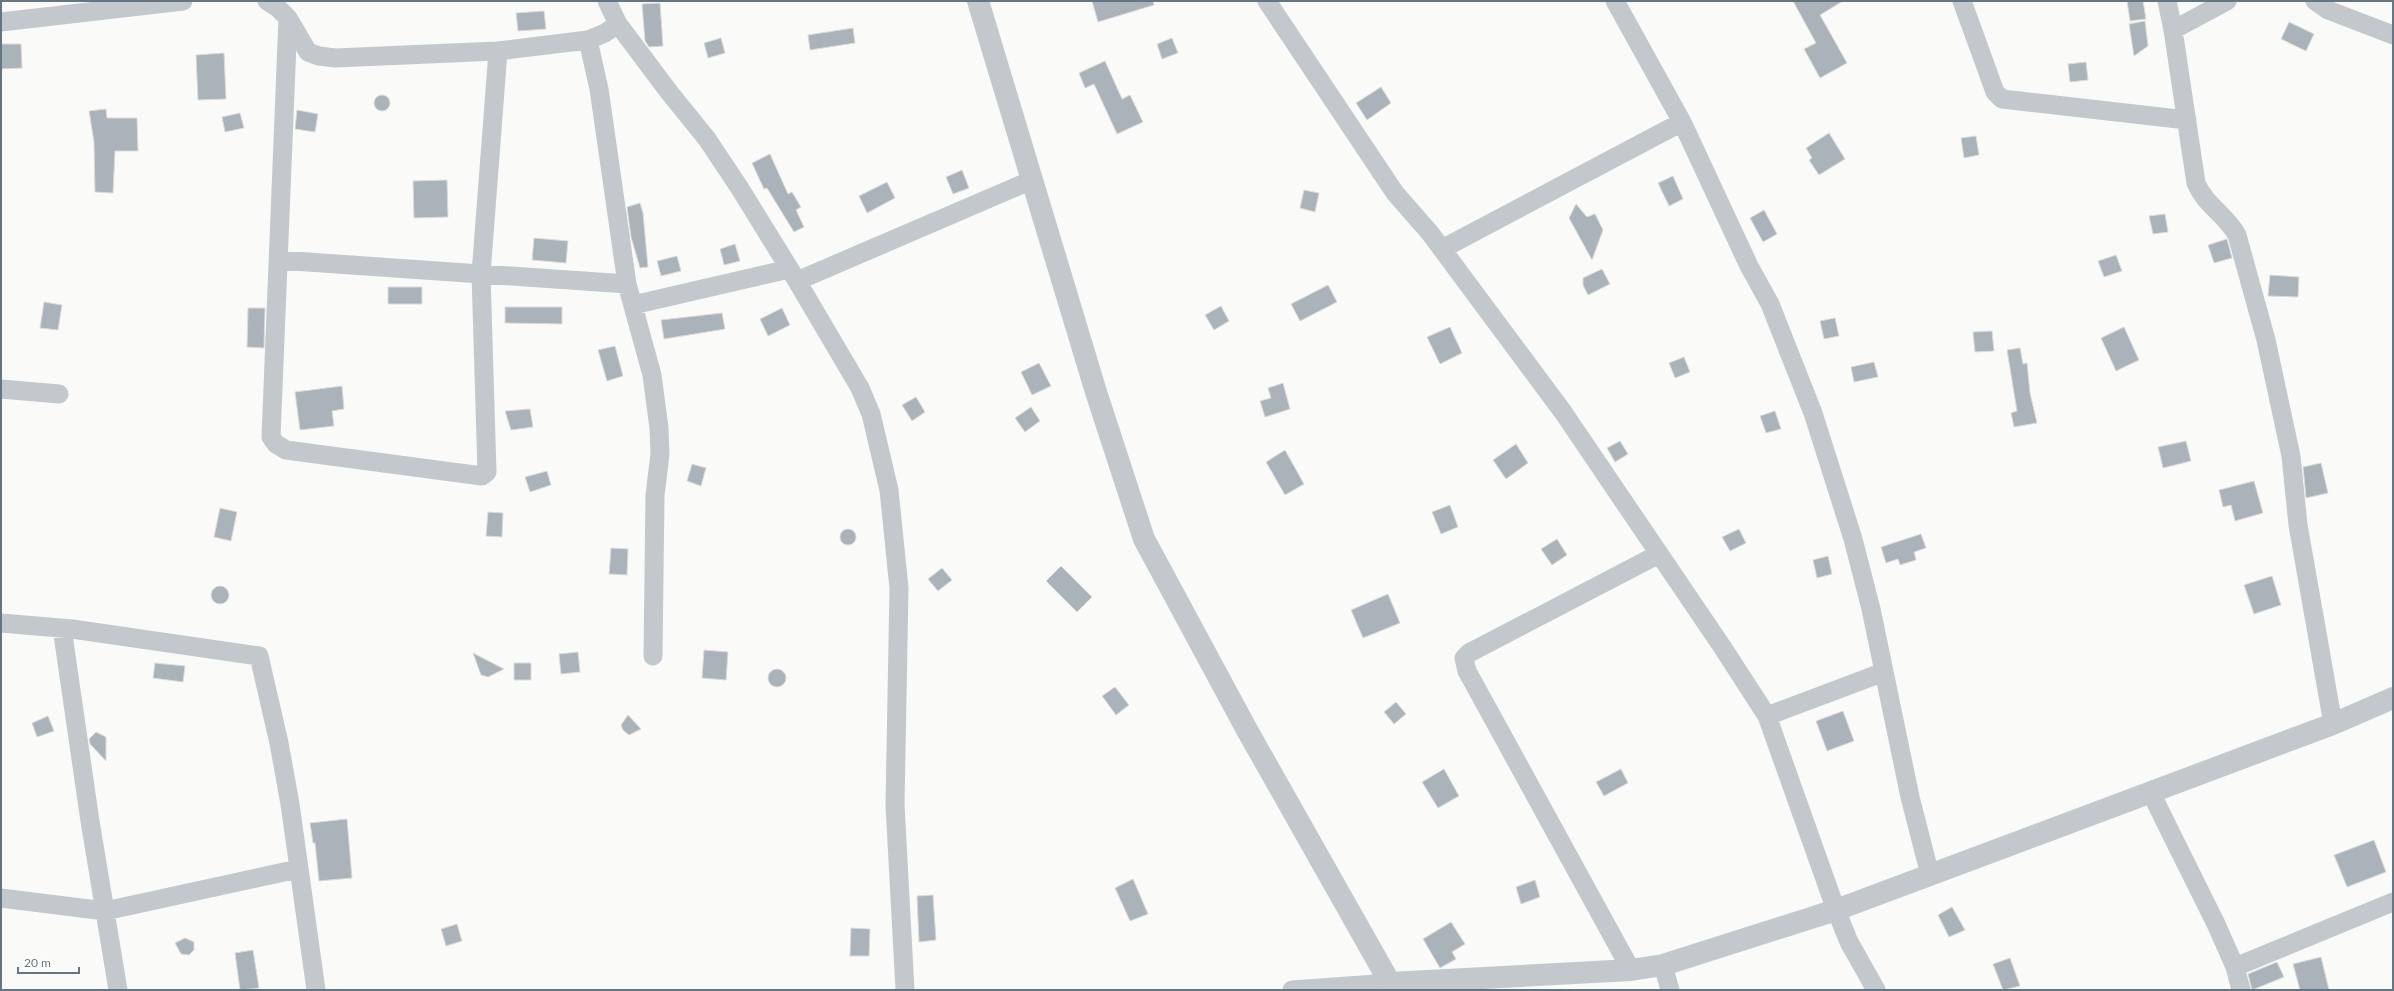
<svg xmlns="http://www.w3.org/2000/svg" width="2394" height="991" font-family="Lato,sans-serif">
  <rect width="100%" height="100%" fill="#fafaf8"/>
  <!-- building -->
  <path fill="#aab3b9" stroke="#dcdcda" d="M 1092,1 L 1153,1 L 1154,5 L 1098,22 Z
    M 1793,1 L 1843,1 L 1820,15 L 1847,63 L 1820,78 L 1804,49 L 1816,43 Z
    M 2127,1 L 2143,1 L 2146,19 L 2130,21 Z
    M 660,3 L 663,46 L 649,47 L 645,41 L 642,4 Z
    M 544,11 L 546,29 L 518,31 L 516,13 Z
    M 2145,21 L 2148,46 L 2134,56 L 2129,24 Z
    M 2289,22 L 2314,34 L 2306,51 L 2281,39 Z
    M 853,28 L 855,43 L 810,50 L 808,35 Z
    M 721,38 L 725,53 L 708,58 L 704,43 Z
    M 1172,38 L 1178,53 L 1162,59 L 1157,44 Z
    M 1,44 L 21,44 L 22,68 L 1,69 Z
    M 224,53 L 226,99 L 198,100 L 196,55 Z
    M 1105,61 L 1122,99 L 1130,95 L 1143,122 L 1117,134 L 1094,84 L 1085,88 L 1079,73 Z
    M 2086,62 L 2088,80 L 2070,82 L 2068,64 Z
    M 1381,87 L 1391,103 L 1367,120 L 1356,103 Z
    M374 103a8 8 0 1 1 16 0a8 8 0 1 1-16 0Z
    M 106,109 L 107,118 L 137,118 L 138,151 L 115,151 L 113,193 L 95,192 L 94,142 L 89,111 Z
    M 297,110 L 318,114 L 315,132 L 295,129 Z
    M 240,113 L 244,128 L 225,132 L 222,117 Z
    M 1829,133 L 1845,159 L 1819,175 L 1809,160 L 1812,158 L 1806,148 Z
    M 1976,136 L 1979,155 L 1964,158 L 1961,138 Z
    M 770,154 L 788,194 L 792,192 L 801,207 L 796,210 L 804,227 L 794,232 L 767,188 L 764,189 L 752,163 Z
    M 962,170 L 969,188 L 953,194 L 946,177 Z
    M 1673,176 L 1683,199 L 1669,206 L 1658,183 Z
    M 447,180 L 448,217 L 414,218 L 413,181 Z
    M 887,182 L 895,198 L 867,213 L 859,196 Z
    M 1304,190 L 1319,193 L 1315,212 L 1300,208 Z
    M 640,203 L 643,213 L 648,267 L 640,268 L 631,237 L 627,207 Z
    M 1576,204 L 1587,217 L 1595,214 L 1603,230 L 1592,260 L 1569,218 Z
    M 1764,210 L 1777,234 L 1763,242 L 1750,218 Z
    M 2165,214 L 2168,232 L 2153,234 L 2149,216 Z
    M 534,238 L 568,241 L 566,263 L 532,260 Z
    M 2227,239 L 2232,258 L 2214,263 L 2208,245 Z
    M 735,244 L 740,261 L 724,265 L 720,249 Z
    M 2116,255 L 2122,271 L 2104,277 L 2098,261 Z
    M 677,256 L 681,271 L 661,276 L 657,261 Z
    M 1602,269 L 1610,284 L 1588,295 L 1583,285 L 1583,278 Z
    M 2270,275 L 2299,277 L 2298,297 L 2268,296 Z
    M 1328,285 L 1337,302 L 1300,321 L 1291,304 Z
    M 388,287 L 422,287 L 422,304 L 388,304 Z
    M 44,302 L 62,305 L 58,330 L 40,328 Z
    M 1221,306 L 1229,321 L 1214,330 L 1205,315 Z
    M 505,307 L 562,307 L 562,324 L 505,323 Z
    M 248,308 L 265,308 L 264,348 L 247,347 Z
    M 782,308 L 790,325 L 768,336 L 760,319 Z
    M 722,313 L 725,329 L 664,339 L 661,320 Z
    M 1835,318 L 1839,336 L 1824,339 L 1820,321 Z
    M 1450,327 L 1462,353 L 1440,364 L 1427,337 Z
    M 2124,327 L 2139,360 L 2116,371 L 2101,338 Z
    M 1992,331 L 1994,351 L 1975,352 L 1973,332 Z
    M 615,346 L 623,376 L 607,381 L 598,350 Z
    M 2020,348 L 2023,364 L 2027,363 L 2030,393 L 2037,423 L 2014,427 L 2011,413 L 2017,411 L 2007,350 Z
    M 1684,357 L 1690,372 L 1675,378 L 1669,363 Z
    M 1874,362 L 1878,377 L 1854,382 L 1851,367 Z
    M 1039,363 L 1051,386 L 1032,395 L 1021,372 Z
    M 1283,383 L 1290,409 L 1265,417 L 1260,401 L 1271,398 L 1268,388 Z
    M 342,386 L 344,409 L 332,411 L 334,426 L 300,430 L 295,392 Z
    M 916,397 L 925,412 L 912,421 L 902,405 Z
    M 1031,407 L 1040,421 L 1025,432 L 1015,418 Z
    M 530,409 L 533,427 L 511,430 L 505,411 Z
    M 1775,411 L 1781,429 L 1766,433 L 1760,416 Z
    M 1620,441 L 1628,454 L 1615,462 L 1607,448 Z
    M 2186,441 L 2191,461 L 2163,468 L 2158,447 Z
    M 1516,444 L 1528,463 L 1506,479 L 1493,460 Z
    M 1285,450 L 1304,484 L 1285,495 L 1266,462 Z
    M 2321,463 L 2328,493 L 2306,498 L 2303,467 Z
    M 692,464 L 706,468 L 701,486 L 687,481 Z
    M 547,471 L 551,485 L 530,492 L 525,477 Z
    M 2254,481 L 2263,513 L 2235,521 L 2231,505 L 2223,507 L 2219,490 Z
    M 1450,505 L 1458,527 L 1441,534 L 1432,512 Z
    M 220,508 L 237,512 L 231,541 L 214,537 Z
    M 488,512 L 503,513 L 502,537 L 486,536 Z
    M840 537a8 8 0 1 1 16 0a8 8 0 1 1-16 0Z
    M 1739,529 L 1746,543 L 1730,551 L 1722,537 Z
    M 1921,534 L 1926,548 L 1914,552 L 1916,560 L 1900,565 L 1898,559 L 1886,563 L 1881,547 Z
    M 1557,539 L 1567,555 L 1552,565 L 1541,549 Z
    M 611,548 L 628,549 L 627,575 L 609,574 Z
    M 1828,556 L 1832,574 L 1817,578 L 1813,560 Z
    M 1061,566 L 1092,597 L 1077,612 L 1046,581 Z
    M 942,568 L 952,580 L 938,591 L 928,579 Z
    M 2272,576 L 2281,605 L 2254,614 L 2244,585 Z
    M211 595a9 9 0 1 1 18 0a9 9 0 1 1-18 0Z
    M 1388,594 L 1400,623 L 1363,638 L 1351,610 Z
    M 704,650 L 728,652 L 726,680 L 702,678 Z
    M 578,652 L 580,672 L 561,674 L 559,654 Z
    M 473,653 L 504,669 L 488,677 L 481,675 Z
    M 155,663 L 185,666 L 183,682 L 153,678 Z
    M 514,663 L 531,663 L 531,680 L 514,680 Z
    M768 678a9 9 0 1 1 18 0a9 9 0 1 1-18 0Z
    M 1115,687 L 1129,705 L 1116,715 L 1102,696 Z
    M 1396,702 L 1406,714 L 1394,724 L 1384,712 Z
    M 1843,711 L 1854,741 L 1827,751 L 1816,721 Z
    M 628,715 L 641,729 L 629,735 L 623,730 L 621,725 Z
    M 48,716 L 54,731 L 37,737 L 32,723 Z
    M 96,732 L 106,737 L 106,761 L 90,744 L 89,739 Z
    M 1444,769 L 1459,796 L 1438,808 L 1422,782 Z
    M 1621,769 L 1628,783 L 1604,796 L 1596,782 Z
    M 347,819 L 352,878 L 319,881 L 315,843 L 313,843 L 310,823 Z
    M 2374,840 L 2386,872 L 2347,887 L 2334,855 Z
    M 1133,879 L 1148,914 L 1130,921 L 1115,888 Z
    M 1535,880 L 1540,897 L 1521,904 L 1516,887 Z
    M 933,895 L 936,940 L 919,942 L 917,896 Z
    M 1952,907 L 1965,930 L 1949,937 L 1938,915 Z
    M 1451,922 L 1465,944 L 1452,952 L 1456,959 L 1440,968 L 1423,939 Z
    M 457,924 L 462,941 L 446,946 L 441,929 Z
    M 851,928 L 870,929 L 869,956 L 850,956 Z
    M 185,938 L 194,942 L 194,950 L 189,955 L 181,954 L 175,943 Z
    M 253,950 L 259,988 L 240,990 L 235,953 Z
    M 2321,957 L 2329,990 L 2300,990 L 2293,964 Z
    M 2010,958 L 2020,986 L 2003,990 L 1993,964 Z
    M 2277,962 L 2284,977 L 2252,990 L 2248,974 Z"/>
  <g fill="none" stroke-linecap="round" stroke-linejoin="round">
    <!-- minor -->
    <path stroke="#c3c8cc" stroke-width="19" d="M 267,1 L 278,8 L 288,18 L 308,52 L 319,56 L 335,58 L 498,51 L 588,40 L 605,33 L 618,24
      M 607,1 L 618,24 L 669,92 L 707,139 L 739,187 L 797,281 L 860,388 L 871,414 L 889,490 L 899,588 L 895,805 L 905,990
      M 1267,1 L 1395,193 L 1430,233 L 1563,412 L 1723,648 L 1767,716 L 1836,910 L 1849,942 L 1876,990
      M 1615,1 L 1682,122 L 1749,266 L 1770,304 L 1813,413 L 1853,539 L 1871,609 L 1910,797 L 1930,875
      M 1962,1 L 1995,92 L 2002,99 L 2187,120
      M 2167,1 L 2173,30 L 2196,183 C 2205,205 2226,215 2237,235 L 2266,340 L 2291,456 L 2298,525 L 2333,724
      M 2315,1 L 2328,10 L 2393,35
      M 288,18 L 271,437 L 276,444 L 286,450 L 482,476 L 487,472 L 481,274 L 498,51
      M 1,22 L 183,1
      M 2173,30 L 2227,1
      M 588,40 L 599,89 L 627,284 L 652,375 L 659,428 L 660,454 L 655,495 L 653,656
      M 1442,249 L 1682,122
      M 279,260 L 627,284
      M 797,281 L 1032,180
      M 633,305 L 789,269
      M 1,389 L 59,394
      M 1,623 L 72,629 L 259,656 L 279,743 L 290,804 L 316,990
      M 62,628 L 90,821 L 118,990
      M 1767,716 L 1884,672
      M 2150,791 L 2216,924 L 2235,967 L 2241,990
      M 1,898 L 105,911 L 298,869
      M 1663,965 L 1670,990
      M 2235,967 L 2393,902
      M 1631,970 L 1467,671 L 1464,658 L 1469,653 L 1659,554
      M 1292,990 L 1390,983"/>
    <!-- tertiary -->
    <path stroke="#c3c8cc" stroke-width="22" d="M 978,1 L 1096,392 L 1144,539 L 1247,730 L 1390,983 L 1631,970 L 1663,965 L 1836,910 L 2333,724 L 2393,698"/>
  </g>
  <!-- border -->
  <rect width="2394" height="991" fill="none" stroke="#657683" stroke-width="4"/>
  <!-- scale -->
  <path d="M18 967v6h61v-6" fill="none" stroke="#657683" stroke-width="2"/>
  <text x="24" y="967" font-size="12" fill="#657683" stroke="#ffffff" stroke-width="3" paint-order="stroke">20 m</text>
</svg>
